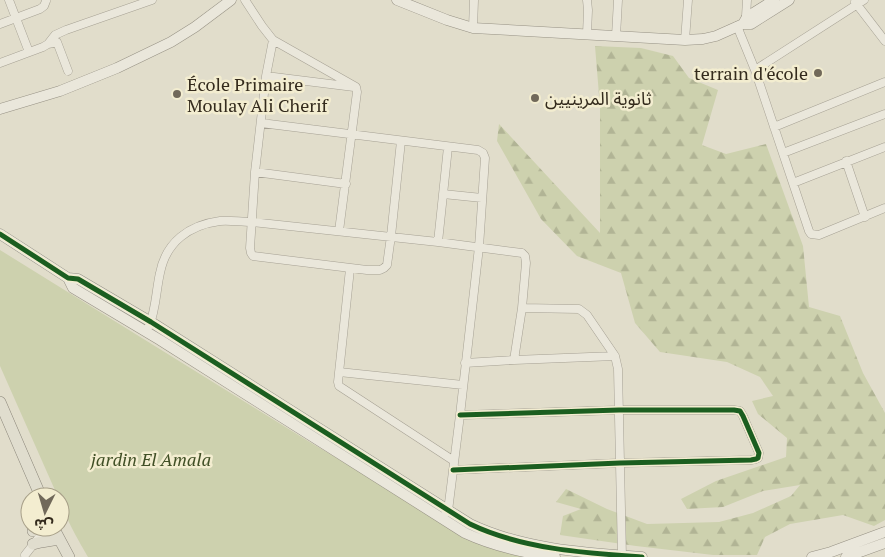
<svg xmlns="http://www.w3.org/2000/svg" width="885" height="557" font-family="'PT Serif','Noto Sans Arabic',serif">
  <defs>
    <pattern id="forest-firs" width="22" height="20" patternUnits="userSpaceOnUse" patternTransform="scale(1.25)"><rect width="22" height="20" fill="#cdd1ae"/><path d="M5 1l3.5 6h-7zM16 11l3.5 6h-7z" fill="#b1b495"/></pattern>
  </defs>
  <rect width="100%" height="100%" fill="#e1ddcb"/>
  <!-- green -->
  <path fill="#cdd1ae" d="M 0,250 L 308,441 L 447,524 L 541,557 L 88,557 C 81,545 60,509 60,497 L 58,497 L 0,366 Z"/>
  <!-- forest -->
  <path fill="url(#forest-firs)" d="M 595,46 L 641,48 L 673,56 L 689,78 L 718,90 L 702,145 L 726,154 L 766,144 L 803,246 L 809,307 L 840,316 L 863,373 L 885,413 L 885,520 L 874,526 L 843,515 L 790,524 L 765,537 L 757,555 L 713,555 L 636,546 L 560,535 L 563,516 L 581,509 L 556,502 L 566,489 L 607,509 L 647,524 L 719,522 L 753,513 L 791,496 L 800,485 L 763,491 L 723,507 L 687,509 L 681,499 L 716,481 L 786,457 L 787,438 L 758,414 L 752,401 L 773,396 L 760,377 L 727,362 L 660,352 L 635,323 L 621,273 L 577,256 L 541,219 L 497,141 L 499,124 L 600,233 L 600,107 Z"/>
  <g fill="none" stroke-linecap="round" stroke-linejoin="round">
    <!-- street casing -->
    <g stroke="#a6a194" stroke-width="9">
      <path id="street" d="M 9,0 L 29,52
        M 245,0 L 262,26 L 273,40 L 356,87 L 357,92 L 339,231
        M 587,0 L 588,10 L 587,34
        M 747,0 L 746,16 L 749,20
        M 855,2 L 885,41
        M 0,24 L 40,9 L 44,6 L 46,1
        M 737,26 L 755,70 L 809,231 L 811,234 L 819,235 L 885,208
        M 473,28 L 474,0
        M 616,36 L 618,0
        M 273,40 L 266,76 L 255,172 L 250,248 L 251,253 L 253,256 L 367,270 L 380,270 L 384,268 L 387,265 L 391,236 L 401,141
        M 685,40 L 688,0
        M 48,44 L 57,42 L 68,71
        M 0,63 L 43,47 L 48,44 L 55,35 L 66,30 L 152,0
        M 755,70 L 864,0
        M 266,76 L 354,87
        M 261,123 L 478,150 L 483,153 L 485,158 L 479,247 L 460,415 L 448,511 L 446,513
        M 774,127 L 885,82
        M 783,153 L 885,114
        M 846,161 L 865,217
        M 255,172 L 346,184
        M 793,183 L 885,147
        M 443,194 L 482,198
        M 438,242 L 448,147
        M 350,269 L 338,382 L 339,386 L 454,461
        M 522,308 L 579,309 L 587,315 L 615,356 L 618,369 L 622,557
        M 149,326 C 156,310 156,290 160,273 C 166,242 189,225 220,221 C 230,220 240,222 251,222 L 438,242 L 522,253 L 525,256 L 526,263 L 522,308 L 514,360
        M 465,363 L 514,360 L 615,356
        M 339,372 L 463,385
        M 453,470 L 620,463 L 751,460 L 756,459 L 758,458 L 759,453 L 743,416 L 740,411 L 734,410 L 619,410 L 460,415
        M 25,555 L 40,536 L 53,527"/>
    </g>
    <!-- secondary casing -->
    <g stroke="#969184" stroke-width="11">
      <path id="secondary" d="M 397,0 L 447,20 L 473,28 L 685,40 L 703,39 L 716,36 L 743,24 L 751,24 L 789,0
        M 743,24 L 747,17 L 774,0
        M 0,109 L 60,91 L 117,68 L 171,42 L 195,27 L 231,0
        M 0,234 L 68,278 L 78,279 L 151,322 L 470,524 C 522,549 585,553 642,557
        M 68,278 L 73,288 L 160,340 L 465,533 C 493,546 524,553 555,557
        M 812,557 L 831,552 L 885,532
        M 846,557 L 885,543"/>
    </g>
    <!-- primary casing -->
    <g stroke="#8c877b" stroke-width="12">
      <path id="primary" d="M 0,402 L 41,497
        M 53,527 L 69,557
        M 33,531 L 35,527
        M 33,544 L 41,542 L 59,539"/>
    </g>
    <!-- street -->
    <use href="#street" stroke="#eae7db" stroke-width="8"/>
    <!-- secondary -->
    <use href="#secondary" stroke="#eae7db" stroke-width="10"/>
    <!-- primary -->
    <use href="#primary" stroke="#e0ddce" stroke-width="11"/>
    <!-- cycleway casing -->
    <g stroke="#f3edd0" stroke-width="8">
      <path id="cycleway" d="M 0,234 L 68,278 L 78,279 L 151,322 L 470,524 C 522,549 585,553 642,557
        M 453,470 L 620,463 L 751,460 L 756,459 L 758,458 L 759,453 L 743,416 L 740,411 L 734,410 L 619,410 L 460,415"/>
    </g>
    <!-- cycleway -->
    <use href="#cycleway" stroke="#1b5e20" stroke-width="5"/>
  </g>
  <!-- markers -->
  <g fill="#71695a" stroke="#f3edd0" stroke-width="2">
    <circle cx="818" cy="73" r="5"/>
    <circle cx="177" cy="94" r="5"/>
    <circle cx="535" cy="98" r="5"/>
  </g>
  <g text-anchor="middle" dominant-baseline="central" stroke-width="5" stroke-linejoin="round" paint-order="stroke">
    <!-- poi labels -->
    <g font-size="18" fill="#342b1d" stroke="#f3edd0" text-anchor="start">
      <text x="808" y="73" text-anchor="end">terrain d'école</text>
      <text x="187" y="84">École Primaire<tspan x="187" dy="21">Moulay Ali Cherif</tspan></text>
      <text x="545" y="98">ثانوية المرينيين</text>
    </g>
    <!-- park labels -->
    <g font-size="18" font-style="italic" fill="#404f25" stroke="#f3edd0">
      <text x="151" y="459">jardin El Amala</text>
    </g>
  </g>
  <!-- north arrow -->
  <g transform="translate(45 512) rotate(185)"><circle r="24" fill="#f3edd0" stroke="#a79f88"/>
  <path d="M0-4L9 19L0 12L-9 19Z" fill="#71695a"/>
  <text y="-8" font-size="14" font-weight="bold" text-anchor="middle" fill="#342b1d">ش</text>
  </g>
</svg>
